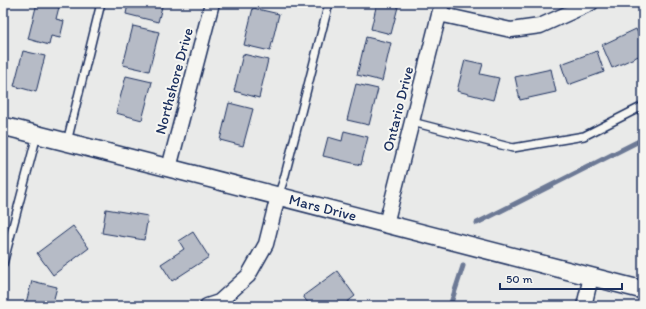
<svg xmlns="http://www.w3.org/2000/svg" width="646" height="309" font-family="Itim,sans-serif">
  <rect width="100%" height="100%" fill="#e9eae9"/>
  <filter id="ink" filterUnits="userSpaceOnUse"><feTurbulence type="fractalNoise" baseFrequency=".025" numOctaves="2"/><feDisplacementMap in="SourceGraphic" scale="8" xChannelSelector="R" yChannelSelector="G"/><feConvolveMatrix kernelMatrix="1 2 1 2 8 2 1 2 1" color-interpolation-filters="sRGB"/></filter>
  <g filter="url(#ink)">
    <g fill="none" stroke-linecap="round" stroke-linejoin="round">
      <!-- stream -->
      <path stroke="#6c7995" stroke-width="5" d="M 477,223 L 643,139
        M 450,306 L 463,266"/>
    </g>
    <!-- building -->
    <path fill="#b6bbc6" stroke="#1b2f5e" d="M 37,3 L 44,3 L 59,7 L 56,19 L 64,21 L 60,38 L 51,36 L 49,45 L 28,39 Z
      M 138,3 L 163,3 L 158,22 L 126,14 L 128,4 L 138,6 Z
      M 377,3 L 399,3 L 391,34 L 371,29 Z
      M 253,8 L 279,14 L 270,51 L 244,45 Z
      M 133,26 L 159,32 L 149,71 L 123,65 Z
      M 636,29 L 643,45 L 643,54 L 612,68 L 602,45 Z
      M 366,37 L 391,43 L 382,81 L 357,75 Z
      M 23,51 L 45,56 L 36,92 L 14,86 Z
      M 597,51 L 604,72 L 568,85 L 561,64 Z
      M 243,54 L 268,60 L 259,98 L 234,91 Z
      M 465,60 L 483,64 L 480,74 L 499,78 L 493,100 L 457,91 Z
      M 551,69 L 556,92 L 520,100 L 515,77 Z
      M 126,76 L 152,82 L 142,120 L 116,113 Z
      M 356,84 L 378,89 L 369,125 L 347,120 Z
      M 229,103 L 253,109 L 243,146 L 220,140 Z
      M 344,131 L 368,137 L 361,165 L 323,156 L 328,137 L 342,141 Z
      M 106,209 L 148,216 L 144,240 L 102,233 Z
      M 73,226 L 89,248 L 53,275 L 37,253 Z
      M 193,232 L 209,257 L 172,281 L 161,264 L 184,249 L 179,241 Z
      M 337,271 L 355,296 L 346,303 L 349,306 L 310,306 L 303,296 Z
      M 32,281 L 57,287 L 52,306 L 25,306 Z"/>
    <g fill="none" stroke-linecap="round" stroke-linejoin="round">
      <!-- service casing -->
      <g stroke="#1b2f5e" stroke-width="10">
        <path id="service" d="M 412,122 L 513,148 L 584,136 L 643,106
          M 67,142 L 101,3
          M 278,196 L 284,179 L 329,3
          M 3,264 L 37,135"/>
      </g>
      <!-- minor casing -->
      <g stroke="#1b2f5e" stroke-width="17">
        <path id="minor" d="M 439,14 L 511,30 L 540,26 L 591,3
          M 169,168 L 212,3
          M 386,224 L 442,3
          M 207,306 L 219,302 L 248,276 L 266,244 L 278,196
          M 584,306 L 591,277"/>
      </g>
      <!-- tertiary casing -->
      <g stroke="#1b2f5e" stroke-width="20">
        <g id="tertiary">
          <path id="s1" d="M 3,126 L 169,168 L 643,290"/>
        </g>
      </g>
      <!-- service -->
      <use href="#service" stroke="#f6f6f2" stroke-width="7"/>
      <!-- minor -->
      <use href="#minor" stroke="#f6f6f2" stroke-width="14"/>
      <!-- tertiary -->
      <use href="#tertiary" stroke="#f6f6f2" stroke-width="17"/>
    </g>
  </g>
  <g text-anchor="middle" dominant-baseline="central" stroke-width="4" stroke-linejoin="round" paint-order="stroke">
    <!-- street labels -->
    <g font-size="15" fill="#1b2f5e" stroke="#f6f6f2">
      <text transform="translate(174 81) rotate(-75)">Northshore Drive</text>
      <text transform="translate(398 109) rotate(-76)">Ontario Drive</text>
      <text stroke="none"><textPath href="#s1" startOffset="330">Mars Drive</textPath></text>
    </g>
  </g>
  <!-- margin -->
  <rect width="646" height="309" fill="none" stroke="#f6f6f2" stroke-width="16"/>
  <rect x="8" y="8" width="630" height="293" fill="none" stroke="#1b2f5e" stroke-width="1.5" filter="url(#ink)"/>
  <!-- scale -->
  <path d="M500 283v6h122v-6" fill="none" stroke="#1b2f5e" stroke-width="2"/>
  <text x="506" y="283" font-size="12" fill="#1b2f5e" stroke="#f6f6f2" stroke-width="3" paint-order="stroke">50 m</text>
</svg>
